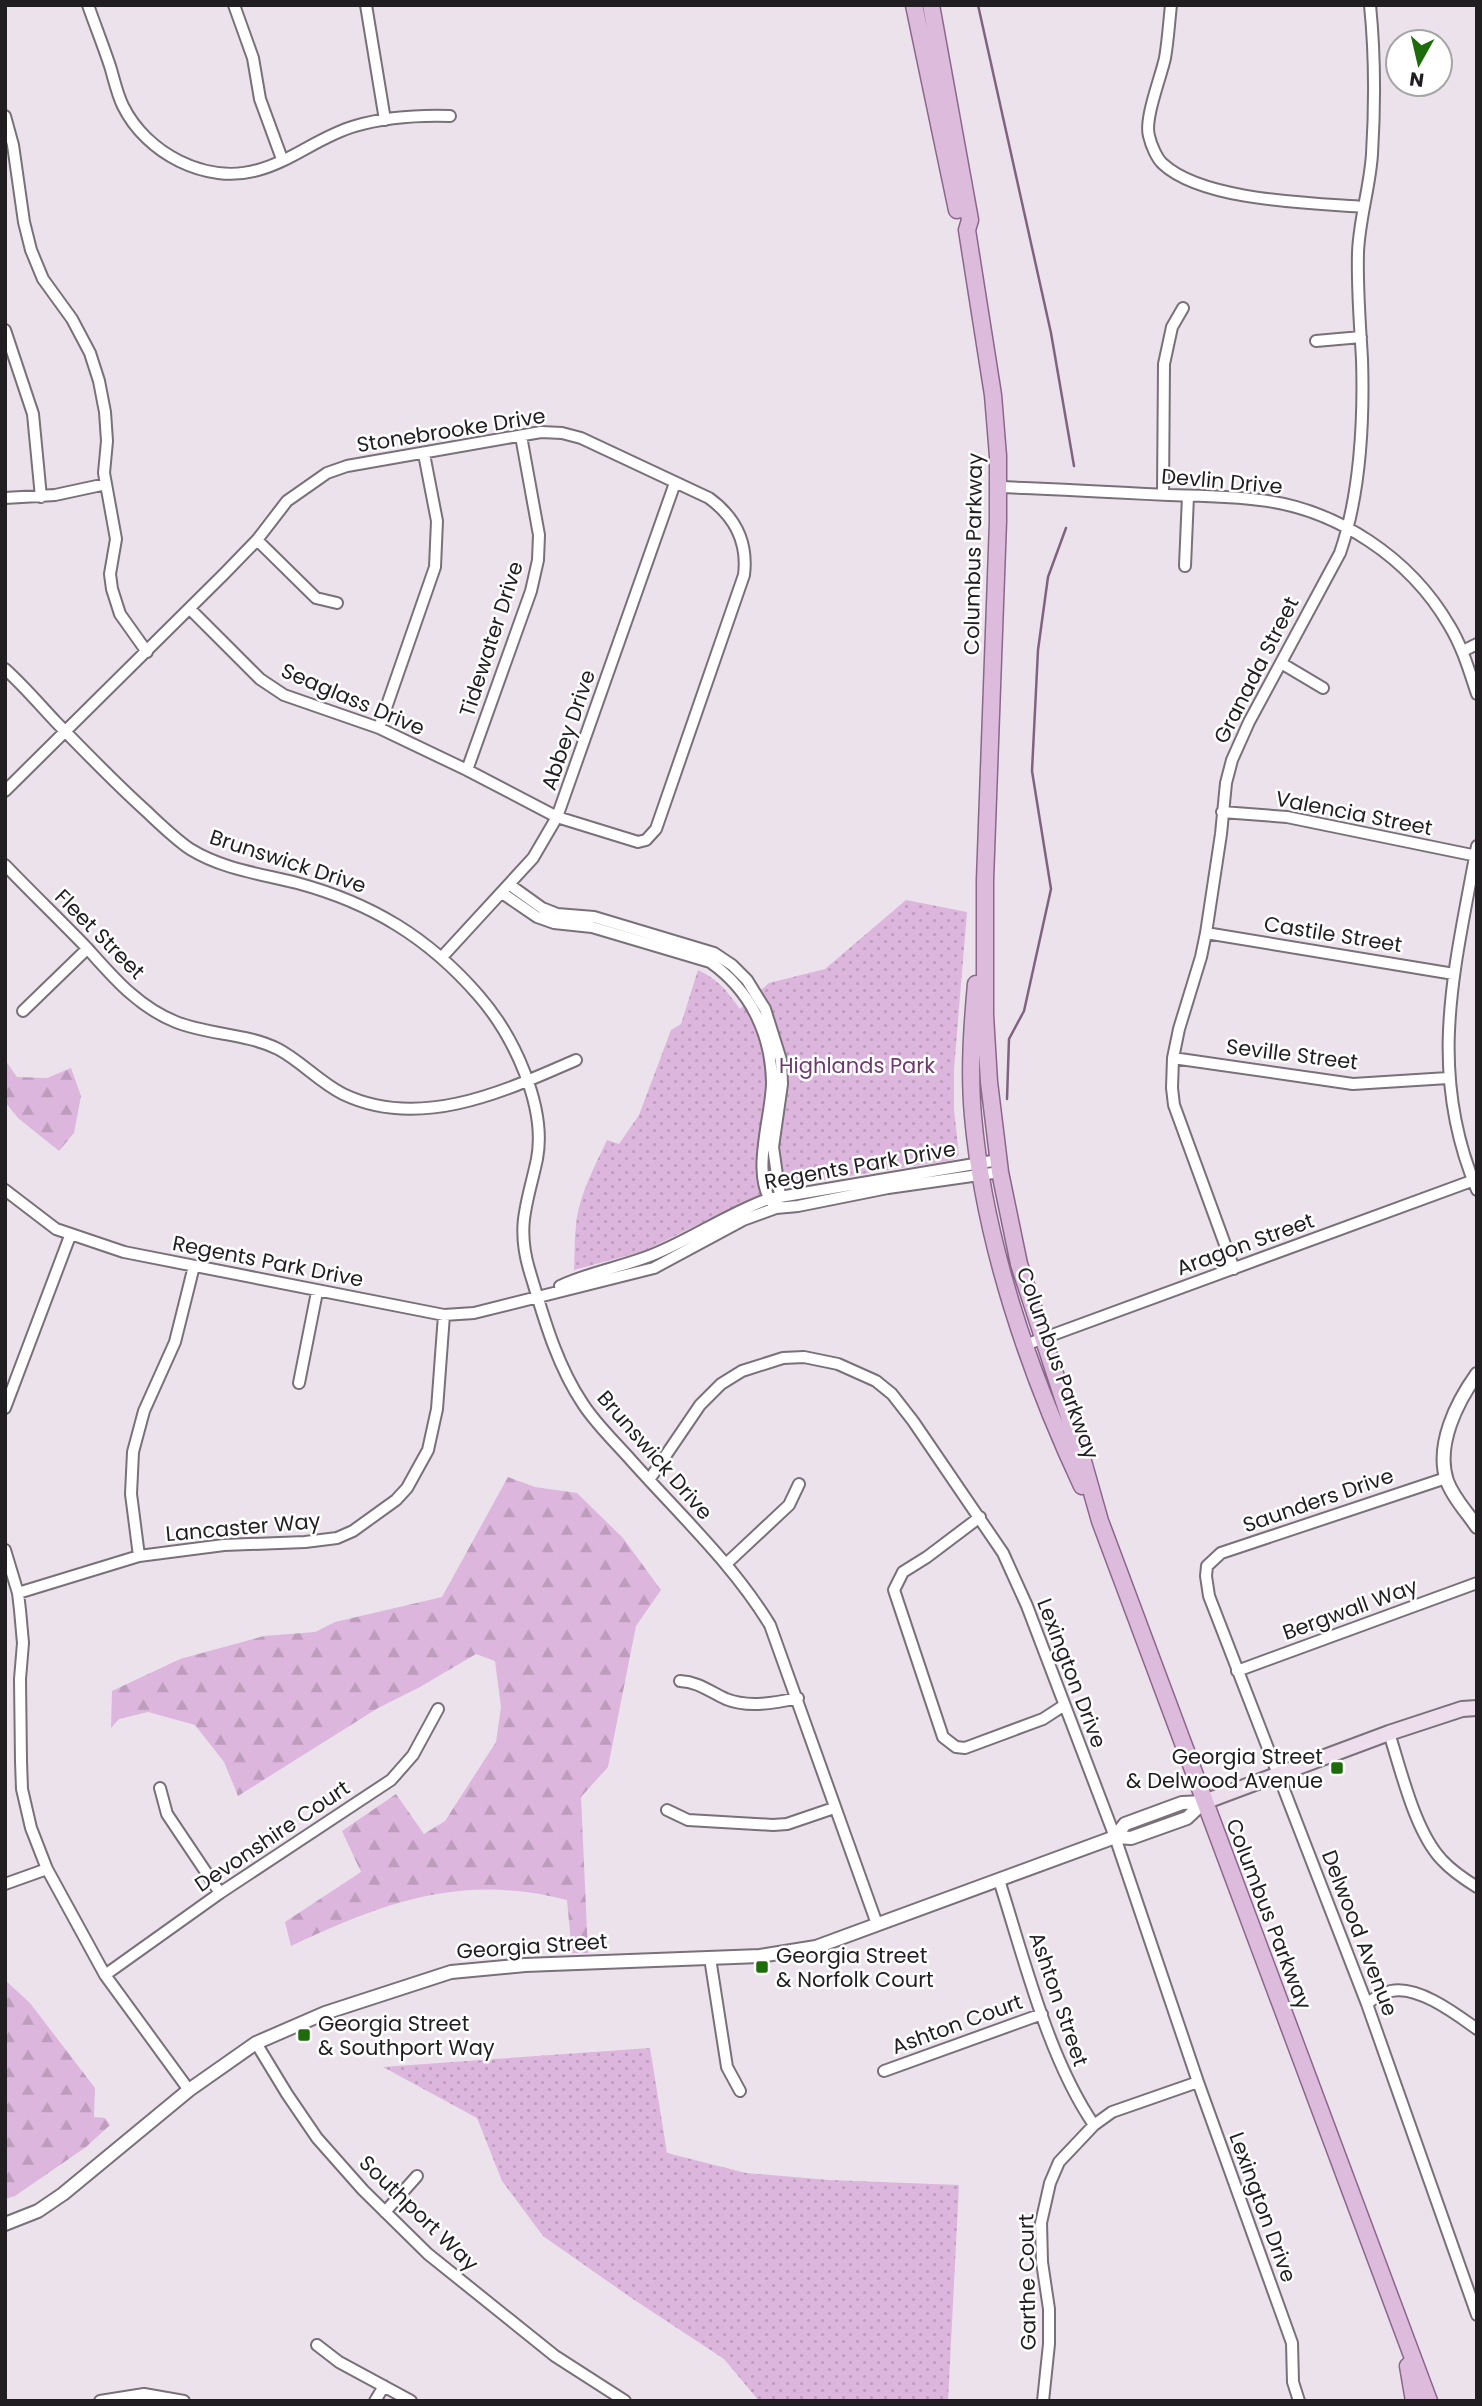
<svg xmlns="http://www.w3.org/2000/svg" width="1482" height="2406" font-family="Poppins,sans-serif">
  <defs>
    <pattern id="green-dots" width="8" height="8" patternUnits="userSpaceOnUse" patternTransform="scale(1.75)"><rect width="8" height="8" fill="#ddb6dd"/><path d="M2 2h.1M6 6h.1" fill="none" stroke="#bd9cbd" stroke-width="1.8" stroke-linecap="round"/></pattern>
    <pattern id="forest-firs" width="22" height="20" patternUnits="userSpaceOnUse" patternTransform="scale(1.75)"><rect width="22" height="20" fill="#ddb6dd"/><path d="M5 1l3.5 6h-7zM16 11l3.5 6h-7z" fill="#bd9cbd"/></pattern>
  </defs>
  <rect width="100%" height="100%" fill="#ece2ec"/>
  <!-- green -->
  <path fill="url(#green-dots)" d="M 906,900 L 967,912 L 954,1069 L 954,1109 L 959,1155 L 953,1160 L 798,1184 L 752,1198 L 644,1251 L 574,1270 C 575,1255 574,1240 576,1225 C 579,1195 595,1166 607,1140 L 619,1144 L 639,1115 L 671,1030 L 681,1024 L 698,970 C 720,981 726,990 740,1009 L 769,983 L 825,969 Z
    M 650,2048 L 667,2153 L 746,2173 L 829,2180 L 959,2185 L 948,2401 L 759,2401 L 724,2359 L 630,2297 L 543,2236 L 502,2181 L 477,2118 L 383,2067 Z"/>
  <!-- forest -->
  <path fill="url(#forest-firs)" d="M 5,1060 L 17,1077 L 47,1078 L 71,1068 L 81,1096 L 74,1133 L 59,1151 L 18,1118 L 5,1102 Z
    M 508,1477 L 535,1487 L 577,1493 L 623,1538 L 661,1590 L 636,1626 L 608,1767 L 581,1797 L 588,1953 L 572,1953 L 567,1900 C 463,1873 385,1902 291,1946 L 285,1922 L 361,1872 L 342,1831 L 396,1794 L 424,1834 L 445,1821 L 496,1742 L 501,1707 L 495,1661 L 476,1654 L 420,1687 L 378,1708 L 238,1796 L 224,1762 L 195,1725 L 148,1712 L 119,1719 L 111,1728 L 112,1691 L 180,1659 L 264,1636 L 315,1632 L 335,1622 L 442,1597 Z
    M 5,1980 L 30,2003 L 95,2088 L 94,2117 L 105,2118 L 110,2125 L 86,2147 L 15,2196 L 5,2199 Z"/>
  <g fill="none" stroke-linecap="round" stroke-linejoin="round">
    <!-- stream -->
    <path stroke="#806380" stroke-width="2.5" d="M 978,5 L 1051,333 L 1074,466
      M 1007,1099 L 1009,1039 L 1024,1011 L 1051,889 L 1032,771 L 1038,650 L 1048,577 L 1066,528"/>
    <!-- minor casing -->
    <g stroke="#797079" stroke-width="14">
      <path id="minor" d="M 88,5 C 95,25 103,45 110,66 C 114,79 117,94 123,106 C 146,153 206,185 258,170 C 292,161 320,136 355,126 C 386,117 418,115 450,116
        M 234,5 L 253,58 L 260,99 L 282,159
        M 366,5 L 385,120
        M 1171,5 C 1169,23 1168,41 1165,58 C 1161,77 1144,119 1149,136 C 1151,145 1157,159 1163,164 C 1203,201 1311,203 1364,207
        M 5,116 L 13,145 L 24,222 L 31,250 L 43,279 L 72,319 L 90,353 L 99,381 L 105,412 L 107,441 L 104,473 L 116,539 L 110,574 L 112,589 L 120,614 L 147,652
        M 5,330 L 33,414 L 41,497
        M 1316,341 L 1361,337
        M 999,487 C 1056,489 1113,492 1169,495 C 1199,496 1230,496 1260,500 C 1337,509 1410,558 1449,625 C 1462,646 1469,670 1477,694
        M 1163,494 L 1164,364 L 1172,327 L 1183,308
        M 5,498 L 55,495 L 106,484
        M 257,540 L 316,598 L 337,603
        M 1185,566 L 1188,496
        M 1463,651 L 1477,644
        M 1281,663 L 1323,688
        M 5,669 C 23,685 39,704 56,722 C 85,752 114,782 145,810 C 159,823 174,838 190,849 C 222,869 261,874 297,883 C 371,903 428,937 479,996 C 513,1035 547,1106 537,1159 C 528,1202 516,1224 529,1269 C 543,1315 556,1364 583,1404 C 596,1424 614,1441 630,1459 C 678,1513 732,1563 770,1625 L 877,1924
        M 379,728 L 435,567 L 437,521 L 424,454
        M 467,770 L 531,591 L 538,560 L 539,535 L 521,436
        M 5,791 L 224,574 L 257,540 L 287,501 L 327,473 L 347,466 L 541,432 L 562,433 L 581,438 L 709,498 C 735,517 748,543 744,575 L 656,829 L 646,840 L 638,842 L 557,817 L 467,770 L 379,728 L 284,695 L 260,679 L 190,609
        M 1222,812 L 1287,817 L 1477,856
        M 1477,846 C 1455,968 1426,1070 1477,1190
        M 5,865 C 32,893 60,920 87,948 C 113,977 138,1007 176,1022 C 208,1035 246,1033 278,1049 C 301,1061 319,1082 343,1094 C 420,1131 505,1091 576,1060
        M 510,885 L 542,908 L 557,914 L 594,917 L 714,953 L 732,965 L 747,980 L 765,1009 L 781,1060 L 782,1084 L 773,1147 L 780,1196 L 776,1208
        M 502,893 L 537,917 L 554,923 L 592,927 L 710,962 C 750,990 771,1033 772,1082 C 772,1118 748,1178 776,1208
        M 1206,933 L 1454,974
        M 442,957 L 533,858 L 557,817 L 675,483
        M 23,1011 L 87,949
        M 1173,1058 L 1353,1084 L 1448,1078
        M 5,1190 L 56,1229 L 124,1252 L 444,1315 L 474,1313 L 654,1268 L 743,1220 L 776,1208 L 798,1206 L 888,1188 L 1000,1172
        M 1234,1269 L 1174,1105 L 1172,1088 L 1173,1058 L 1179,1029 L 1201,957 L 1206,933 L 1221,834 L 1226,783 L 1232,760 L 1249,722 L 1340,553 C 1360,495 1364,420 1362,359 C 1360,324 1357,289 1358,253 C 1359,220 1370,187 1372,154 C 1375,105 1375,54 1370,5
        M 560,1286 C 590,1272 622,1267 652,1255 C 692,1239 727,1214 768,1199 L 998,1160
        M 1025,1345 L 1477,1179
        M 299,1383 L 317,1292
        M 5,1408 L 70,1236
        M 1446,1478 L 1221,1553 L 1207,1566 L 1206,1576 L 1209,1596 L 1367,2004 L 1477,2315
        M 649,1480 L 700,1405 L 721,1384 L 742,1371 L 783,1358 L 804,1357 L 838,1364 L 876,1381 L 892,1394 L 913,1421 L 1003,1553 L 1027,1606 L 1115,1837 L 1198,2082 L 1292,2343 L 1293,2382 L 1299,2401
        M 980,1517 L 927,1557 L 903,1572 L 894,1590 L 943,1737 L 956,1747 L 965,1748 L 1043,1719 L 1063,1706
        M 5,1550 L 18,1593 L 20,1610 L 23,1643 L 20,1679 L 21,1761 L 22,1789 L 31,1828 L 47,1869 L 105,1975 L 189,2090
        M 139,1556 L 131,1494 L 133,1452 L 144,1411 L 175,1342 L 194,1266
        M 726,1564 L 789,1505 L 799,1484
        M 18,1593 L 139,1556 L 224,1545 L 305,1542 L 337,1538 L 353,1531 L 396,1500 L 407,1488 L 428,1450 L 437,1409 L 444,1315
        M 1237,1671 L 1477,1583
        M 680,1681 C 699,1682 710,1692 726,1699 C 748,1708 775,1703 798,1698
        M 1389,1733 C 1401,1770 1415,1832 1442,1860 C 1452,1871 1464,1879 1477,1887
        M 160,1788 L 167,1814 L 220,1893
        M 667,1810 L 688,1820 L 773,1825 L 787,1824 L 834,1808
        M 999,1880 C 1024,1958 1048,2058 1094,2125
        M 5,1884 L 47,1869
        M 710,1958 L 727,2067 L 740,2091
        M 105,1975 L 220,1893 L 391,1780 L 413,1755 L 438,1709
        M 1367,2004 C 1374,1998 1382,1993 1391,1991 C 1418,1985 1456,2014 1477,2029
        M 256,2043 L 287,2094 L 317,2138 L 363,2190 L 428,2254 L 555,2356 L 625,2401
        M 884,2071 L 1042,2014
        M 385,2212 L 417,2176
        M 317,2345 L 339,2362 L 411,2401
        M 100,2401 L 144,2394 L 184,2401
        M 375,2401 L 384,2386
        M 1043,2401 L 1049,2344 L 1049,2309 L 1042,2262 L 1041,2223 L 1050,2183 L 1059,2162 L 1094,2125 L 1112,2112 L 1198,2082"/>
    </g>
    <!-- tertiary casing -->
    <g stroke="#797079" stroke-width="16">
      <path id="tertiary" d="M 1477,1374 C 1457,1402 1435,1445 1447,1481 C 1453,1498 1467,1512 1477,1527
        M 1115,1837 L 1125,1824 L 1182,1803 L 1204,1802
        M 5,2224 L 38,2211 L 63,2194 L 189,2090 L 256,2043 L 325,2013 L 451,1972 L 525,1965 L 760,1956 L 816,1947 L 1115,1837 L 1131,1838 L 1187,1818 L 1204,1802"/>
    </g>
    <!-- secondary casing -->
    <g stroke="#797079" stroke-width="18">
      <path id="secondary" d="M 1204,1802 L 1389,1733 L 1462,1709 L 1477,1708"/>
    </g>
    <!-- primary casing -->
    <g stroke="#8b678b" stroke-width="19">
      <path id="primary" d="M 914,5 L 957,210
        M 931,5 L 970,220 L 967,230 L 993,395 L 998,456 L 998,521 L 985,880 L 985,1015 L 989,1082 L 1000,1172 L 1019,1264 L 1079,1447 L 1100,1521 L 1429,2401
        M 976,984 C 972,1028 969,1072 973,1116 C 984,1241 1029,1373 1082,1486
        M 1408,2366 L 1414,2401"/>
    </g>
    <!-- minor -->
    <use href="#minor" stroke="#fff" stroke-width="10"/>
    <!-- tertiary -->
    <use href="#tertiary" stroke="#fff" stroke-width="12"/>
    <!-- secondary -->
    <use href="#secondary" stroke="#eddded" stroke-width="14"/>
    <!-- primary -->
    <use href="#primary" stroke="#dcbbdc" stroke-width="16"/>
  </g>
  <!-- markers -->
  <g fill="#1e6b0b" stroke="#fff" stroke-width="2.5">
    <rect x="1330" y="1761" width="14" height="14" rx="3.5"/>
    <rect x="755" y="1960" width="14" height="14" rx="3.5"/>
    <rect x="297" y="2028" width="14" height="14" rx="3.5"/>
  </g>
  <g text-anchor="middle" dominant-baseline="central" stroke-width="5" stroke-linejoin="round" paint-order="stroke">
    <!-- street labels -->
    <g font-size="21" fill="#211e21" stroke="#fff">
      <text transform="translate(451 430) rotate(-9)">Stonebrooke Drive</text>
      <text transform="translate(1222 481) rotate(5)">Devlin Drive</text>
      <text transform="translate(973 554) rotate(-89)">Columbus Parkway</text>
      <text transform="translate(491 639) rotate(-72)">Tidewater Drive</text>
      <text transform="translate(1256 670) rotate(-63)">Granada Street</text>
      <text transform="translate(353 699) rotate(23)">Seaglass Drive</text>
      <text transform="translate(568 730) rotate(-71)">Abbey Drive</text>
      <text transform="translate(1354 813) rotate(11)">Valencia Street</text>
      <text transform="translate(288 861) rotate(18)">Brunswick Drive</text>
      <text transform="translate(100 934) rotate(45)">Fleet Street</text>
      <text transform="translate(1333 934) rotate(9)">Castile Street</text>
      <text transform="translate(1292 1054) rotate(7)">Seville Street</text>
      <text transform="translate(860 1165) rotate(-10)">Regents Park Drive</text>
      <text transform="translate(1245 1244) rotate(-20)">Aragon Street</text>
      <text transform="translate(268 1261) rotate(11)">Regents Park Drive</text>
      <text transform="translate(1058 1363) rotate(70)">Columbus Parkway</text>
      <text transform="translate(655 1455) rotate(49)">Brunswick Drive</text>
      <text transform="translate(1318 1500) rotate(-19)">Saunders Drive</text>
      <text transform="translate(243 1527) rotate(-5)">Lancaster Way</text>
      <text transform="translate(1350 1609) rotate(-20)">Bergwall Way</text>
      <text transform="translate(1072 1673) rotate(69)">Lexington Drive</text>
      <text transform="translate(272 1836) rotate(-34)">Devonshire Court</text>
      <text transform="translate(1269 1914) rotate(69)">Columbus Parkway</text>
      <text transform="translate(1360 1933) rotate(69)">Delwood Avenue</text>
      <text transform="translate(532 1946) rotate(-4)">Georgia Street</text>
      <text transform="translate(1059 1999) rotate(71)">Ashton Street</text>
      <text transform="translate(957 2024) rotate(-20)">Ashton Court</text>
      <text transform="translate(1263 2207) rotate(70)">Lexington Drive</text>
      <text transform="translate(419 2213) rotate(44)">Southport Way</text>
      <text transform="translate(1027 2282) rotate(-91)">Garthe Court</text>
    </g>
    <!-- park labels -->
    <g font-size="21" fill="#6e396f" stroke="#fff">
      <text x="857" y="1065">Highlands Park</text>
    </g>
    <!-- poi labels -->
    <g font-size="21" fill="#211e21" stroke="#fff" text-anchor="start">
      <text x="1323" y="1756" text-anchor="end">Georgia Street<tspan x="1323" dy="24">&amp; Delwood Avenue</tspan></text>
      <text x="776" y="1955">Georgia Street<tspan x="776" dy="24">&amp; Norfolk Court</tspan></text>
      <text x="318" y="2023">Georgia Street<tspan x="318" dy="24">&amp; Southport Way</tspan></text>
    </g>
  </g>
  <!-- border -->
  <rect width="1482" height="2406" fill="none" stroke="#211e21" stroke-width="14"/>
  <!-- north arrow -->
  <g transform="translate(1419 63) rotate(188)"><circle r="33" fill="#ffffff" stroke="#a6a5a6" stroke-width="2"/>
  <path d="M0-5L12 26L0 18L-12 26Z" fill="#1e6b0b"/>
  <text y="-10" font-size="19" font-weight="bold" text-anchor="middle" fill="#211e21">N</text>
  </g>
</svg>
